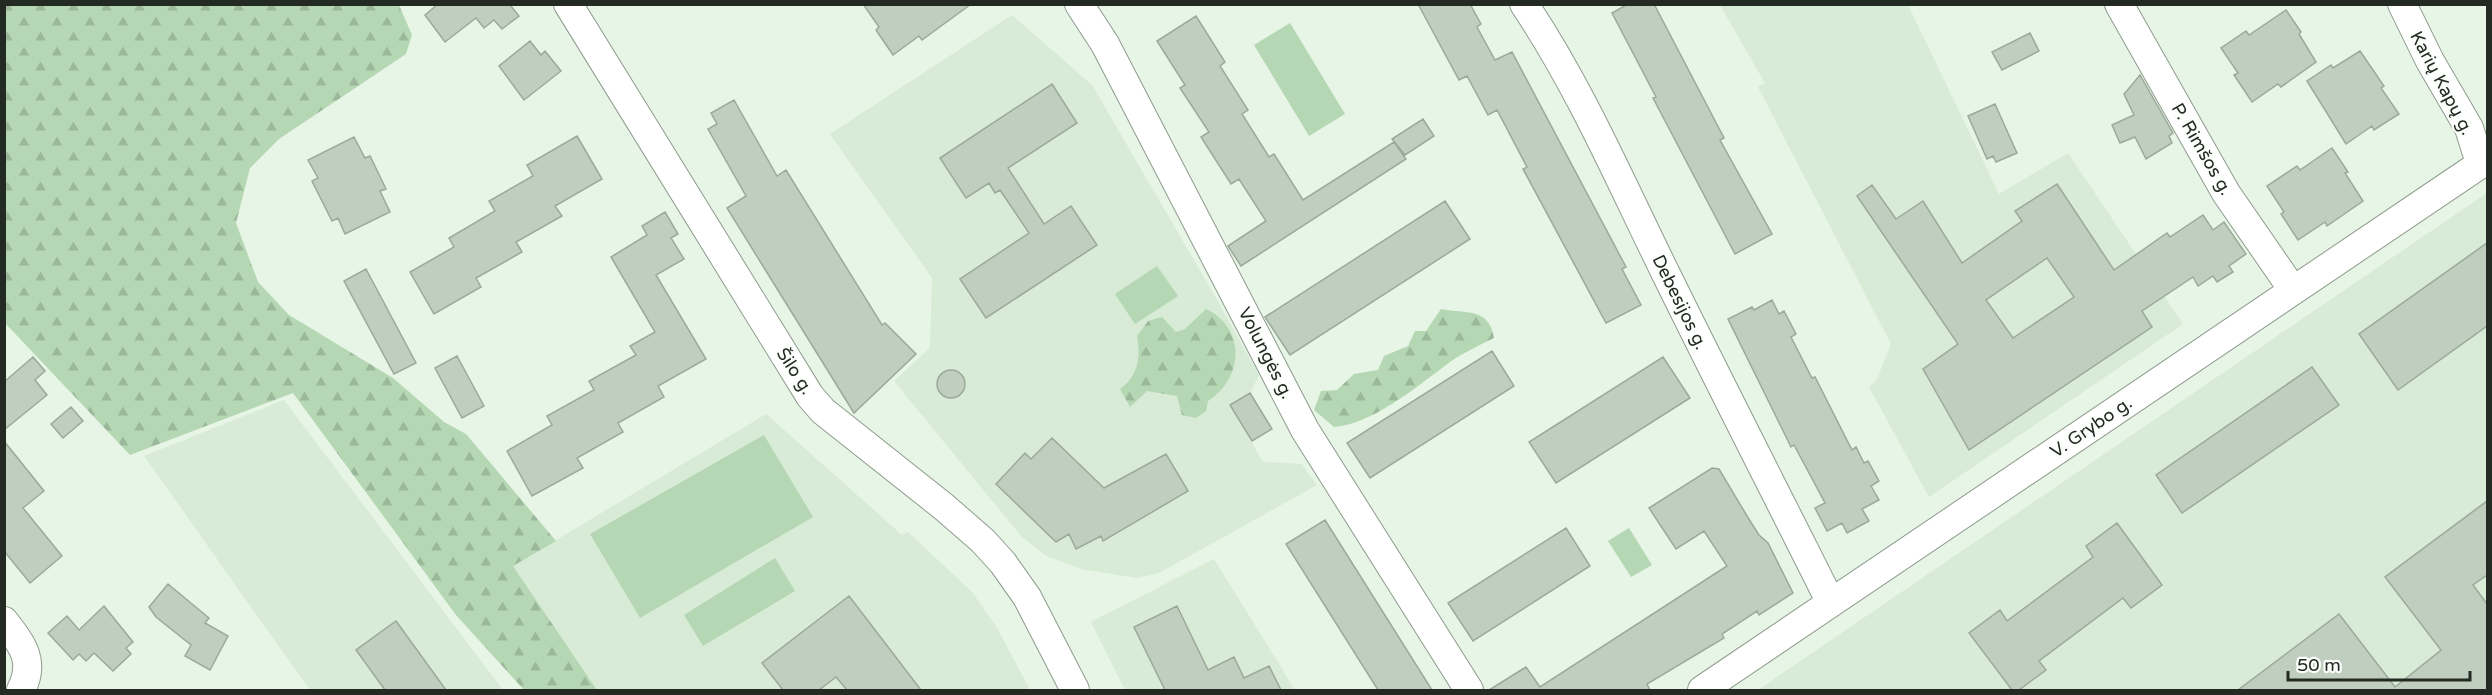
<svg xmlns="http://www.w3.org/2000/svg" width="2492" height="695" font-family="'Varela Round',sans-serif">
  <defs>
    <pattern id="forest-firs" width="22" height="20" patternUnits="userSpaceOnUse" patternTransform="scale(1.5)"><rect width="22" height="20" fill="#b5d7b3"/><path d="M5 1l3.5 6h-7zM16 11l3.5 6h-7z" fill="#9bb99a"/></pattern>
  </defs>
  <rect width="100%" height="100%" fill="#e6f5e5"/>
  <!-- built -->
  <path fill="#d7ebd6" d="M 1720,5 L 1908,5 L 1999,194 L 2068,153 L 2183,324 L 1929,497 L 1869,387 L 1876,381 L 1891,344 L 1758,87 L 1765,83 Z
    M 1012,15 L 1092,85 L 1216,298 L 1259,375 L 1250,393 L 1230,405 L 1263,462 L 1302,464 L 1317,485 L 1159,573 L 1137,578 L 1081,569 L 1046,556 L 1021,536 L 894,381 L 930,348 L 932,278 L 830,134 Z
    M 2487,192 L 2487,690 L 1758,690 L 2481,197 Z
    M 284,400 L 503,690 L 310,690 L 144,456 Z
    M 766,414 L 902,535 L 908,532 L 972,592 L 996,626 L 1030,690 L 597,690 L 513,566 Z
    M 1214,559 L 1295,690 L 1125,690 L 1091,622 Z"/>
  <!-- forest -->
  <path fill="url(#forest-firs)" d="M 5,4 L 399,5 L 412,35 L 406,54 L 279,139 L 250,168 L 236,223 L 258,282 L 289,315 L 393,378 L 444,422 L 466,434 L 556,541 L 513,566 L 597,690 L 524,690 L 456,615 L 293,393 L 130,455 L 5,323 Z
    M 1206,309 C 1246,328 1244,378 1208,401 L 1206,411 L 1196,418 L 1182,415 L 1177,396 L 1147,391 L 1130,407 L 1120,389 C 1138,376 1141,358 1137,336 L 1148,321 L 1162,317 L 1176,332 L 1185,329 Z
    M 1441,309 C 1466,314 1489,307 1494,338 C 1478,346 1460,354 1446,365 C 1415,388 1372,424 1334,427 L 1314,410 L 1321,391 L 1337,390 L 1354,374 L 1378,370 L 1384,356 L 1408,346 L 1415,331 L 1426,331 Z"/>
  <!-- park -->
  <path fill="#b5d7b3" d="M 1290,23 L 1345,114 L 1309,136 L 1254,45 Z
    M 1157,266 L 1178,296 L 1135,324 L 1115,294 Z
    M 764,435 L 813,517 L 640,618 L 590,534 Z
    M 1629,528 L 1652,565 L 1631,577 L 1608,541 Z
    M 775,558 L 795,591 L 703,646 L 684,615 Z"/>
  <!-- building -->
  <path fill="#c0cebf" stroke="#9ba99a" stroke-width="1.5" fill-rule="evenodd" d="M 438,4 L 513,4 L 511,6 L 519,16 L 502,29 L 494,20 L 484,28 L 476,18 L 445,42 L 425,15 Z
    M 863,4 L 971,4 L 922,40 L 919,36 L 893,55 L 876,30 L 879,27 Z
    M 1418,4 L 1470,4 L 1481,24 L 1477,27 L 1495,60 L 1512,52 L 1626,267 L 1622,269 L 1641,305 L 1606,323 L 1523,169 L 1527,167 L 1497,110 L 1488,115 L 1467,76 L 1459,80 Z
    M 1628,4 L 1654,4 L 1724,138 L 1720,140 L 1772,234 L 1735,254 L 1653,98 L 1656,97 L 1612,13 Z
    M 2286,10 L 2301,32 L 2299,34 L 2316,62 L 2281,87 L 2278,84 L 2252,102 L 2234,75 L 2238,73 L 2221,48 L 2246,31 L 2249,35 Z
    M 1196,16 L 1225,62 L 1220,66 L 1248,110 L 1242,114 L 1269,157 L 1274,154 L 1303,200 L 1394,142 L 1406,159 L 1241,266 L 1228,246 L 1266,221 L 1239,179 L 1231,184 L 1201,137 L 1209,132 L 1180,88 L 1185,85 L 1157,41 Z
    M 2030,33 L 2039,51 L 2002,70 L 1992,52 Z
    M 530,41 L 541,55 L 545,51 L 561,71 L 524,100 L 499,66 Z
    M 2360,51 L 2384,86 L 2381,88 L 2399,114 L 2374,130 L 2372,126 L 2346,144 L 2307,81 L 2331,65 L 2333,68 Z
    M 2140,75 L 2173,133 L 2169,136 L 2172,143 L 2146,159 L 2135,137 L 2120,143 L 2112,125 L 2134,115 L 2124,94 Z
    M 1052,84 L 1077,123 L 1008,168 L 1044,224 L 1071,206 L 1097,245 L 986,318 L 960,279 L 1029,233 L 1000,190 L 995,193 L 989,183 L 966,198 L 940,158 Z
    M 734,100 L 777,176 L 786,170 L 882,325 L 885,323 L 916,354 L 854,413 L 727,208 L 746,196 L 708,129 L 717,124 L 711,113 Z
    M 1995,104 L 2017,153 L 1996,162 L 1993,156 L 1987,159 L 1968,116 Z
    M 1423,119 L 1434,136 L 1405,155 L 1392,139 Z
    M 577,136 L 602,179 L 555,206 L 562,216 L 516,242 L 522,252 L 476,278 L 481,287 L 434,314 L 410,272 L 454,247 L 449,238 L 495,211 L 489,201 L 533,176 L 527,165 Z
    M 354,137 L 365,158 L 370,156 L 386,189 L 380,191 L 390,212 L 345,234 L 338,218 L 332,221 L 312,181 L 318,178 L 308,160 Z
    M 2332,148 L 2348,172 L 2345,173 L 2363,201 L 2327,226 L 2325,222 L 2298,240 L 2281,214 L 2284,212 L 2267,186 L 2297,166 L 2300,170 Z
    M 2057,184 L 2114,270 L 2167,233 L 2170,237 L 2203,215 L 2213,230 L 2224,222 L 2246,254 L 2229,266 L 2233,272 L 2217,282 L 2213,276 L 2198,286 L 2193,277 L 2142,311 L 2152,327 L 1969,450 L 1923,369 L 1958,344 L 1857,196 L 1872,185 L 1896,219 L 1923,201 L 1962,263 L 2022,221 L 2015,211 ZM 2047,258 L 2074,297 L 2013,338 L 1986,300 Z
    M 1445,201 L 1470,239 L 1290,355 L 1265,317 Z
    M 665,212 L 678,234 L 671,238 L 684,259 L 656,275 L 706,359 L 658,386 L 664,397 L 618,423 L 623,432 L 577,458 L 583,468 L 532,496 L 507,451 L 552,425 L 547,416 L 594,390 L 589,381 L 636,355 L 630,346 L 655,332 L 611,257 L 647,235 L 642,226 Z
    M 2487,243 L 2487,326 L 2398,390 L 2359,334 Z
    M 366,269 L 416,363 L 394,374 L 344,281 Z
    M 1772,300 L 1779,314 L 1784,311 L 1796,334 L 1791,337 L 1812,378 L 1815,377 L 1852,450 L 1856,447 L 1864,463 L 1868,461 L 1879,481 L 1871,486 L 1879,500 L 1862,509 L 1869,521 L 1847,533 L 1842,523 L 1827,531 L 1815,508 L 1825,503 L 1794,445 L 1791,447 L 1728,319 L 1752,307 L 1754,310 Z
    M 1492,351 L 1514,386 L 1370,478 L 1347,443 Z
    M 457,356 L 484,406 L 462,418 L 435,368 Z
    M 33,357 L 45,371 L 35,380 L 47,395 L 4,430 L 4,382 Z
    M 1663,357 L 1690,398 L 1556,483 L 1529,442 Z
    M 2312,367 L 2339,405 L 2182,513 L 2156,475 Z
    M937 384a14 14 0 1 1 28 0a14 14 0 1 1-28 0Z
    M 1250,393 L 1272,429 L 1252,441 L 1230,405 Z
    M 71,407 L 83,421 L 63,438 L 51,424 Z
    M 1052,438 L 1104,488 L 1166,454 L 1188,491 L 1103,541 L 1101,536 L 1076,549 L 1069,534 L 1056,542 L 996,484 L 1025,453 L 1031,459 Z
    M 4,441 L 44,491 L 23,508 L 62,556 L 30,583 L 4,551 Z
    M 1712,468 L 1719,469 L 1747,516 L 1759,535 L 1768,543 L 1793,593 L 1759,615 L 1757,611 L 1722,634 L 1724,638 L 1647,684 L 1650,690 L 1489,690 L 1526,667 L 1540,687 L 1727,566 L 1704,531 L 1676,549 L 1649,508 Z
    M 2487,501 L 2487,575 L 2473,585 L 2487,604 L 2487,690 L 2238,690 L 2339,614 L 2395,687 L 2441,650 L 2385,577 Z
    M 1325,520 L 1432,690 L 1378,690 L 1286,544 Z
    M 2117,523 L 2162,585 L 2131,608 L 2123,598 L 2039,661 L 2046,670 L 2019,690 L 2012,690 L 1969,633 L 2000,610 L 2007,621 L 2093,557 L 2086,546 Z
    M 1566,528 L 1590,566 L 1473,641 L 1448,603 Z
    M 168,584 L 209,618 L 205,623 L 228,636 L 210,670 L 185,656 L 191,645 L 156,617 L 149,607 Z
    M 849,596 L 921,690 L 847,690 L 836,677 L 819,690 L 783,690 L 762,663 Z
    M 104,606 L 133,642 L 126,648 L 131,654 L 113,671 L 94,653 L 86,661 L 79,654 L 73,660 L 48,633 L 67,616 L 79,630 Z
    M 1177,606 L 1208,670 L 1234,657 L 1244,678 L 1269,666 L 1281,690 L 1165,690 L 1134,627 Z
    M 396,621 L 446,690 L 385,690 L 356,650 Z"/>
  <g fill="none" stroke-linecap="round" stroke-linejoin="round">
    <!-- street casing -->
    <g stroke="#8e9b8d" stroke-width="30">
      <path id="street" d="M 568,4 L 810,396 L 823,411 L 944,507 L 983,541 L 1003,563 L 1027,597 L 1075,690
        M 1079,4 L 1105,44 L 1305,430 L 1469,690
        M 1524,4 C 1581,89 1621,183 1666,274 C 1720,384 1776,493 1831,603
        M 2119,4 L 2226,193 L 2293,290
        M 2402,4 L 2430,61 L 2469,128 L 2480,163
        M 4,621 C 22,644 36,661 21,690
        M 1702,690 L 2488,159"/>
    </g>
    <!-- street -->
    <use href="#street" stroke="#fff" stroke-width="28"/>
  </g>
  <g text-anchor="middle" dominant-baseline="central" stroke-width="4.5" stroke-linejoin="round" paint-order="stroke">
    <!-- street labels -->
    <g font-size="18" fill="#232923" stroke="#fbfefb">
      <text transform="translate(2442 83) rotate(62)">Karių Kapų g.</text>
      <text transform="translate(2202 149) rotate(60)">P. Rimšos g.</text>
      <text transform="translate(1680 302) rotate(64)">Debesijos g.</text>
      <text transform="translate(1266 353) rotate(63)">Volungės g.</text>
      <text transform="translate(795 371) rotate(57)">Šilo g.</text>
      <text transform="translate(2091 427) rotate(-34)">V. Grybo g.</text>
    </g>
  </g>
  <!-- border -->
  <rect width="2492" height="695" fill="none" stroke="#232923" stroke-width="12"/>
  <!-- scale -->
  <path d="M2288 671v9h182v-9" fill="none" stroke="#232923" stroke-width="3"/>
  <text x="2297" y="671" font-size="18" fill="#232923" stroke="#fbfefb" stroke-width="4.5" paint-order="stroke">50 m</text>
</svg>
